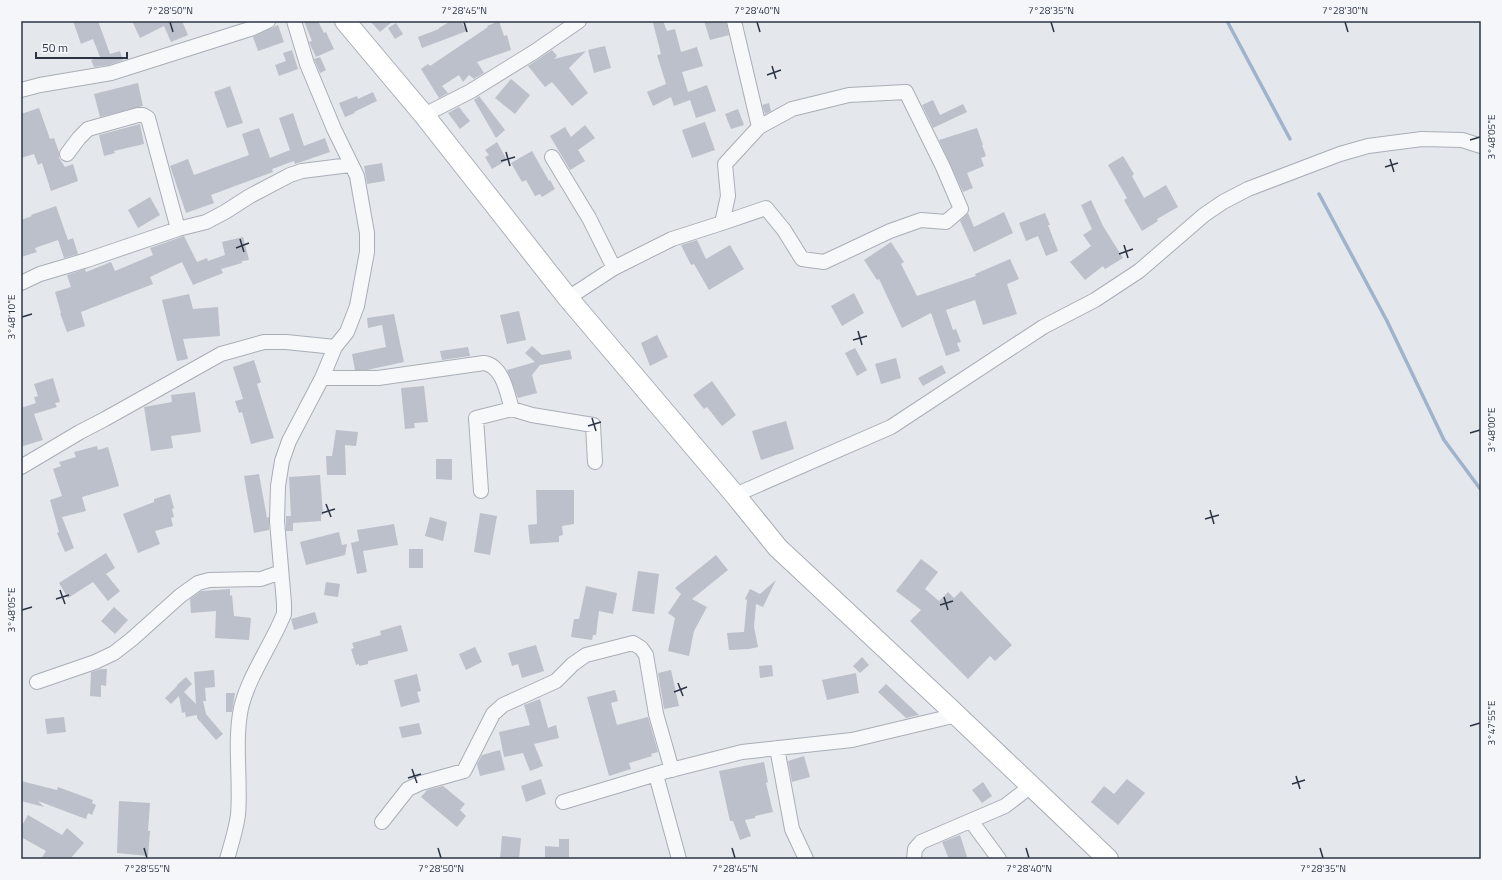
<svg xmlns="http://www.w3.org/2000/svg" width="1502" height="880" font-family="'Titillium Web',sans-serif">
  <rect width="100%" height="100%" fill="#e4e7ec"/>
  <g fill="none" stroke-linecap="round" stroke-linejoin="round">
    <!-- stream -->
    <path stroke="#9fb4cc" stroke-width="3.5" d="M 1227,21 L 1290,139
      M 1319,194 L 1387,321 L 1444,440 L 1481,490"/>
  </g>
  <!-- building -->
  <path fill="#bbc0ca" d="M 73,21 L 98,21 L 110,54 L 120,51 L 123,60 L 109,65 L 94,67 L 91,60 L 100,57 L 93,39 L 81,44 Z
    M 132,21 L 182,21 L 188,35 L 171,42 L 164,26 L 140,38 Z
    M 304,21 L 318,21 L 324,33 L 326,32 L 334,49 L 316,57 L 309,42 L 312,41 Z
    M 370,21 L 393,21 L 380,32 Z
    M 451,21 L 461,21 L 467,31 L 422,48 L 418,37 L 439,29 L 439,28 Z
    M 499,21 L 504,36 L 507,35 L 511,50 L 477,62 L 484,73 L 474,79 L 469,75 L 463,82 L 459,75 L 442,86 L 448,93 L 439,98 L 421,69 L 428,64 L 430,66 L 488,27 L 487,26 Z
    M 659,21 L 663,21 L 667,31 L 675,29 L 681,52 L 697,47 L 703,66 L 682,72 L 688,92 L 707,85 L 716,111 L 696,118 L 690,100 L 674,106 L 671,97 L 653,106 L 647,92 L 666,84 L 657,55 L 661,54 L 653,23 Z
    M 704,21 L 726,21 L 729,35 L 710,40 Z
    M 396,23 L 403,34 L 395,39 L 388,28 Z
    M 278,25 L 284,42 L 258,51 L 253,37 Z
    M 605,46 L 611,68 L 594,73 L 588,50 Z
    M 292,50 L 298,69 L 279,76 L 275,65 L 286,61 L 283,53 Z
    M 552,50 L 557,56 L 554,59 L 586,51 L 569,68 L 588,93 L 572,106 L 552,82 L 545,87 L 528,66 Z
    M 320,57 L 326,70 L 320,73 L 314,59 Z
    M 511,79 L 530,95 L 515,114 L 495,98 Z
    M 138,83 L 143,106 L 100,117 L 94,94 Z
    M 230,86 L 243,123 L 227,128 L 214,92 Z
    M 373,92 L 377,101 L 354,112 L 355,113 L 345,117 L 339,103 L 357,96 L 358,99 Z
    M 479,96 L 505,130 L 496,138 L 474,100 Z
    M 933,100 L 940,115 L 963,104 L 967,112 L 933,128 L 922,105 Z
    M 769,103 L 771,111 L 765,114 L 762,105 Z
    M 459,107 L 470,121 L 460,129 L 448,113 Z
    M 39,108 L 50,139 L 54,138 L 59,152 L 59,158 L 65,167 L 73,164 L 78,181 L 51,191 L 42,163 L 38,165 L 34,154 L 21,158 L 21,114 Z
    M 738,109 L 744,125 L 731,129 L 725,114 Z
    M 293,113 L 304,146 L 325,138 L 330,152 L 295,164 L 294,161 L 272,169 L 273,172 L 211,195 L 214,203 L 186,213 L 170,166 L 188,159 L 194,175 L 249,155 L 242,134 L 259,128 L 270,158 L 290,150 L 279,118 Z
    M 705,122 L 715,150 L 692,158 L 682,130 Z
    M 140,124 L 144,144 L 114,151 L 115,153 L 104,156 L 99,135 Z
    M 585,125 L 595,138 L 578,150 L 585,161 L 570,170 L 550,136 L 565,127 L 571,137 Z
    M 977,128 L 983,145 L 982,145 L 986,156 L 981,158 L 984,166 L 967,173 L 973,188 L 963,192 L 939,140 Z
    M 497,142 L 507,160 L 492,169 L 485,157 L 489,155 L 485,150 Z
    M 532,151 L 549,181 L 550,180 L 555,189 L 542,197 L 540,194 L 535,196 L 526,180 L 522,182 L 511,163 Z
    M 1123,156 L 1134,174 L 1132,176 L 1144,198 L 1166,185 L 1178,207 L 1157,219 L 1158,221 L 1142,231 L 1124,200 L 1127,198 L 1108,165 Z
    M 382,163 L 385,181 L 367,184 L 364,166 Z
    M 150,197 L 160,215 L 138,228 L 128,210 Z
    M 1091,200 L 1103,226 L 1123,258 L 1105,269 L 1103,266 L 1085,280 L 1070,262 L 1091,246 L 1083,235 L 1092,229 L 1081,205 Z
    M 56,206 L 68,240 L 73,238 L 78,254 L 64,258 L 58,240 L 35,248 L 37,252 L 21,257 L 21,220 L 32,216 L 31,215 Z
    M 1004,212 L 1013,233 L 974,252 L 960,221 L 968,213 L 974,227 Z
    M 1045,213 L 1050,225 L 1048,225 L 1058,251 L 1046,256 L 1038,236 L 1026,241 L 1019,223 Z
    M 184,236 L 197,262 L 207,258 L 208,261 L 225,255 L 222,242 L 243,237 L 249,260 L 242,261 L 242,263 L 221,269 L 223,273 L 193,285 L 182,262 L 150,277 L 153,284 L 81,312 L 85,326 L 67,332 L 60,313 L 61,313 L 55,292 L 71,287 L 67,275 L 85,269 L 86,272 L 111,262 L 115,271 L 153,255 L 150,248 Z
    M 697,240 L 706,259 L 730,245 L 744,269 L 709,290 L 694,264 L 691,265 L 681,245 Z
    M 891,242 L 904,262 L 901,264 L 917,296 L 976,276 L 975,274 L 1010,259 L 1019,279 L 1007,284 L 1017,314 L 983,325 L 975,300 L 946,310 L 953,330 L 956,329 L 961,342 L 957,343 L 960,351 L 946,356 L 931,313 L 902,328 L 879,279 L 877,280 L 864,260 Z
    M 854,293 L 864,313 L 842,326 L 831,306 Z
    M 189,294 L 193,309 L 218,307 L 220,336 L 183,339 L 188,359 L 177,361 L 162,300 Z
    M 519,311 L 526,340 L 507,344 L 500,315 Z
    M 394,314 L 404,362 L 367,370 L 355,370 L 352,354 L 386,347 L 382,325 L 368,328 L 367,318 Z
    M 657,335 L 668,357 L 650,366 L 641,343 Z
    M 532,346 L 542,355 L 570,350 L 572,359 L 540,365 L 532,375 L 537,393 L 518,398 L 507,370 L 535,362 L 525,353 Z
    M 468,347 L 470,356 L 442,360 L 440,351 Z
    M 855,348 L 867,370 L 857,376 L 845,353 Z
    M 896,358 L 901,378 L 881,384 L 875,364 Z
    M 254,360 L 261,382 L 257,384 L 274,438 L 251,444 L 242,412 L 239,413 L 235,401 L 243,399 L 233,367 Z
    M 942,365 L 946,373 L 923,386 L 918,378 Z
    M 53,378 L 60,402 L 55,403 L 57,407 L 34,414 L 43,440 L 23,446 L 21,441 L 21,408 L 36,403 L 34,397 L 38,396 L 34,384 Z
    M 712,381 L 736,415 L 722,426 L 707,407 L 704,409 L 693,395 Z
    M 424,386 L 428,422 L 414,423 L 415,428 L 405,429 L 401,388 Z
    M 195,392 L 201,432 L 171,436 L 173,448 L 151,451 L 144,407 L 172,402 L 171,395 Z
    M 786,421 L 794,449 L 761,460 L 752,431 Z
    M 336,430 L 358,432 L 356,446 L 345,445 L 346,475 L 327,475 L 326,456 L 332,456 Z
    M 97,446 L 98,450 L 108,447 L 119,486 L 82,497 L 86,511 L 62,517 L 74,548 L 65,552 L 57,533 L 59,532 L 50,500 L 62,496 L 53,469 L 61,466 L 59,462 L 76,457 L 74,452 Z
    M 436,459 L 452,459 L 452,480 L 436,479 Z
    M 259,474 L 267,518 L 269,517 L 269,530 L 254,533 L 244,476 Z
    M 320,475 L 323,515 L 321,515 L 321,521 L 293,523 L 293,531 L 286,531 L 286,516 L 291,516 L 289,477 Z
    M 536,490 L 574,490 L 574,524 L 562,526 L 563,535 L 559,536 L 559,542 L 530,544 L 528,525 L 537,524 Z
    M 170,494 L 174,508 L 172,509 L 174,517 L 171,518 L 173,526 L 155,531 L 160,544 L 138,553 L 123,514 L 154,502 L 154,499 Z
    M 480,513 L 497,516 L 490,555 L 474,552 Z
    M 430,517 L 447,522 L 443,541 L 425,536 Z
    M 394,524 L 398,545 L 363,551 L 367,572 L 357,574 L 351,543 L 359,541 L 357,530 Z
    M 339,532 L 342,545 L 347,544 L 345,555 L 306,565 L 300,542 Z
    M 409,549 L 423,549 L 423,568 L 409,568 Z
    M 106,553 L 115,568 L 106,574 L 120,591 L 108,601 L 93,582 L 68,598 L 59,583 Z
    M 716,555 L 728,570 L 692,599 L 707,607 L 694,631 L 689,656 L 668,651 L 675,618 L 668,613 L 681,594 L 675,588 Z
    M 921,559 L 938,572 L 925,589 L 939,601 L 948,592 L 954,598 L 961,591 L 1012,645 L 995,661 L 990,656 L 968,679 L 910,621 L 921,610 L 896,591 Z
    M 638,571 L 659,574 L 654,614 L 632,611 Z
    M 776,580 L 763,607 L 756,604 L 754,627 L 758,647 L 749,649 L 729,650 L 727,633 L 744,632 L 747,600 L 745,599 L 750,589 L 760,594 Z
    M 326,582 L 340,584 L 338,597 L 324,595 Z
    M 586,586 L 617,593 L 613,614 L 599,611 L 596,635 L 593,635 L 592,640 L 571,637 L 574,619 L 579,619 Z
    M 230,589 L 230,596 L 232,595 L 234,616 L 251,618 L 249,640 L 215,638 L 216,611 L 191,613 L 190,599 L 201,591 Z
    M 114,607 L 128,620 L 115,634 L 101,621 Z
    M 315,612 L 318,623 L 294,630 L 291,619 Z
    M 401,625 L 408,651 L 368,661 L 368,664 L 359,666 L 359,664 L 356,665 L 351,649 L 354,648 L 352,643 L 381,635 L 380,631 Z
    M 536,645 L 544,671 L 522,678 L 518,664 L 512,666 L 508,653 Z
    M 475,647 L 482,662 L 466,670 L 459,654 Z
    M 862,657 L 869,665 L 860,673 L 853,666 Z
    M 772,665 L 773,676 L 760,678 L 759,666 Z
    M 101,669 L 107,669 L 106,686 L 101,685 L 101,697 L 90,696 L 91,672 Z
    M 214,670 L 215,687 L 205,688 L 206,701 L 203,701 L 206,714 L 223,734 L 216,740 L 197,718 L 197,715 L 186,717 L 185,712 L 182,713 L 179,696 L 171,704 L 165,698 L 177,686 L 177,685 L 186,677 L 192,684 L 184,692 L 196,704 L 194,672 Z
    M 671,670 L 679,706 L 664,709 L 658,673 Z
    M 856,673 L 859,693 L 827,700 L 822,680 Z
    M 417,674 L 421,691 L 417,692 L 420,702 L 401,707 L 394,680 Z
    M 886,684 L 919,715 L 906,718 L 878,692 Z
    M 615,690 L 618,701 L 611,703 L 617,725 L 648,717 L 658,752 L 651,754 L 652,756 L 629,763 L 631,769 L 609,776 L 587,697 Z
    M 226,693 L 235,693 L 232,712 L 226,712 Z
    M 540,699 L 548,728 L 556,725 L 559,738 L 534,744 L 543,766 L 530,771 L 523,753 L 504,757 L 499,732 L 530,725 L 524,705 Z
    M 64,717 L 66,732 L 47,734 L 45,719 Z
    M 419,723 L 422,734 L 402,738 L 399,727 Z
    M 500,750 L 505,770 L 480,776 L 477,764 L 482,755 Z
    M 804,756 L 810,777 L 792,782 L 788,761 Z
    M 764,762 L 768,782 L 766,783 L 773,812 L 755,816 L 755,818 L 745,820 L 751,836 L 740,840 L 733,821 L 730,821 L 719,771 Z
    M 541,779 L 546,794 L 526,802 L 521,786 Z
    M 1127,779 L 1145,793 L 1118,825 L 1091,802 L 1104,786 L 1114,794 Z
    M 21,781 L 57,790 L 58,787 L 93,800 L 92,803 L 96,805 L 92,815 L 88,813 L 86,819 L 38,801 L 44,807 L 21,801 Z
    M 983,782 L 992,796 L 982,803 L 972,790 Z
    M 443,786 L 465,804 L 460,810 L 466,816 L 457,827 L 421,797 L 427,790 Z
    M 119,801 L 150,803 L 148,831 L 150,831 L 148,856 L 117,853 Z
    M 28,815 L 62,835 L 67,828 L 84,843 L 70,859 L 41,859 L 46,851 L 21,837 L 21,827 Z
    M 960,835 L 967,857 L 961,859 L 949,859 L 942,842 Z
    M 502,836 L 521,838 L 519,859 L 500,859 Z
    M 559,839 L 569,839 L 569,859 L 545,859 L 545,846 L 559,847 Z"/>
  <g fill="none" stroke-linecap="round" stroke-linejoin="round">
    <!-- minor casing -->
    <g stroke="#a9aeb7" stroke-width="16">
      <path id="minor" d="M 21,90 L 40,85 L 111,73 L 253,28 L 268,21
        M 424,115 L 471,91 L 534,52 L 579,21
        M 67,154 L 79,138 L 88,129 L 138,115 L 143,115 L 148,118 L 178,229
        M 552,157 L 589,218 L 614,268
        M 722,223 L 728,196 L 725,164 L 759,127
        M 21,283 L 40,274 L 87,260 L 178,229 L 206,222 L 225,212 L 250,196 L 290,175 L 302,171 L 350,165
        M 568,298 L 614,268 L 672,239 L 722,223 L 766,208 L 784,230 L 802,259 L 824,262 L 890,231 L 921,220 L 946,222 L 961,209 L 943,167 L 906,92 L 849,95 L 792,109 L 759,127 L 734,21
        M 322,378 L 378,378 L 484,363 C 503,366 507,393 512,409 L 532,415 L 593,425 L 595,462
        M 21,467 L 80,432 L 105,419 L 221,354 L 264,342 L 286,342 L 335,347
        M 481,491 L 476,418 L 512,409
        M 735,495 L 891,427 L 1043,327 L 1095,300 L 1139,271 L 1204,215 L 1223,202 L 1248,189 L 1340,154 L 1368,146 L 1422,139 L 1462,140 L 1481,146
        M 37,682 L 95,662 L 114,653 L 132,639 L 180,596 L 198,583 L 209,580 L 261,579 L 281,572
        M 777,748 L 792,829 L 806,859
        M 656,775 L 679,859
        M 563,802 L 663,772 L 742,752 L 852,740 L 957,715
        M 971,821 L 999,859
        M 382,822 L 408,789 L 421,783 L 464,771 L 493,714 L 503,705 L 556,681 L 573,664 L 586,655 L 633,643 L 641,648 L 646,655 L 656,714 L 672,770
        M 227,859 C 231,845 236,830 238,815 C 241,779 234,743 241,708 C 249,675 271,646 284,614 L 284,603 L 277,521 L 278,486 L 282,461 L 289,441 L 322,378 L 335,347 L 347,332 L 357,306 L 367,252 L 367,233 L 357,176 L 334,129 L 307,64 L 294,21
        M 914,859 L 915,849 L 921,842 L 1005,806 L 1031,786"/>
    </g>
    <!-- secondary casing -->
    <g stroke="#a9aeb7" stroke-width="22">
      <path id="secondary" d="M 345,21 L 424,115 L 568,298 L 735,495 L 778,548 L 946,705 L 1108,859"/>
    </g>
    <!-- minor -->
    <use href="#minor" stroke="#f7f8fa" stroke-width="14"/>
    <!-- secondary -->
    <use href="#secondary" stroke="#fff" stroke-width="20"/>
  </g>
  <!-- ticks -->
  <path fill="none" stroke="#2b3445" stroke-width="1.5" d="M 170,22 L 173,32M 464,22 L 467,32M 757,22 L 760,32M 1051,22 L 1054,32M 1345,22 L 1348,32M 772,66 L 776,79M 767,75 L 781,70M 1470,140 L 1480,137M 506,152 L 510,166M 1390,159 L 1394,172M 501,161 L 515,157M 1385,167 L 1398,163M 240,239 L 244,252M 1124,245 L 1128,258M 236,248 L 249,243M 1119,254 L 1133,249M 22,317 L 32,314M 858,331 L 862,345M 853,340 L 867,336M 592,418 L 596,431M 588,426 L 601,422M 1470,433 L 1480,430M 326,504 L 331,517M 1210,510 L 1214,524M 322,513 L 335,509M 1205,519 L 1219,515M 60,590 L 65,604M 944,597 L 948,610M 56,599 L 69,595M 940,605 L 953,601M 22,610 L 32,607M 678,683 L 683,696M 674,692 L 687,687M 1470,726 L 1480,723M 412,769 L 417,783M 1296,776 L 1300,789M 408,778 L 421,774M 1292,784 L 1305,780M 144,848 L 147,858M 438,848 L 441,858M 732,848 L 735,858M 1026,848 L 1029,858M 1320,848 L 1323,858"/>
  <!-- border -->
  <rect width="1502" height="880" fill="none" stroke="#f4f6f9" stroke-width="44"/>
  <!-- scale -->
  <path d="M36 52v6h91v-6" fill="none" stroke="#2b3445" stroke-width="2"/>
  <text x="42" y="52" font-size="12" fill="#2b3445" stroke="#f4f6f9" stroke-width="3" paint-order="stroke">50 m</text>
  <rect x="22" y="22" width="1458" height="836" fill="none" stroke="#2b3445" stroke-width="1.5"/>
  <g font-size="10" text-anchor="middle" fill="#2b3445">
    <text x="170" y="14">7°28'50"N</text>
    <text x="464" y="14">7°28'45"N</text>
    <text x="757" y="14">7°28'40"N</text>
    <text x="1051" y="14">7°28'35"N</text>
    <text x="1345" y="14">7°28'30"N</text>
    <text transform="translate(1491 137) rotate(-90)" y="4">3°48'05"E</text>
    <text transform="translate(11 317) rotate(-90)" y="4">3°48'10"E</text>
    <text transform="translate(1491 430) rotate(-90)" y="4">3°48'00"E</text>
    <text transform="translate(11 610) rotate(-90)" y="4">3°48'05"E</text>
    <text transform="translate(1491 723) rotate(-90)" y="4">3°47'55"E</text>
    <text x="147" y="872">7°28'55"N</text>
    <text x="441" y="872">7°28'50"N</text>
    <text x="735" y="872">7°28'45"N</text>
    <text x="1029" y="872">7°28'40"N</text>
    <text x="1323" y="872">7°28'35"N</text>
  </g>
</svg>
